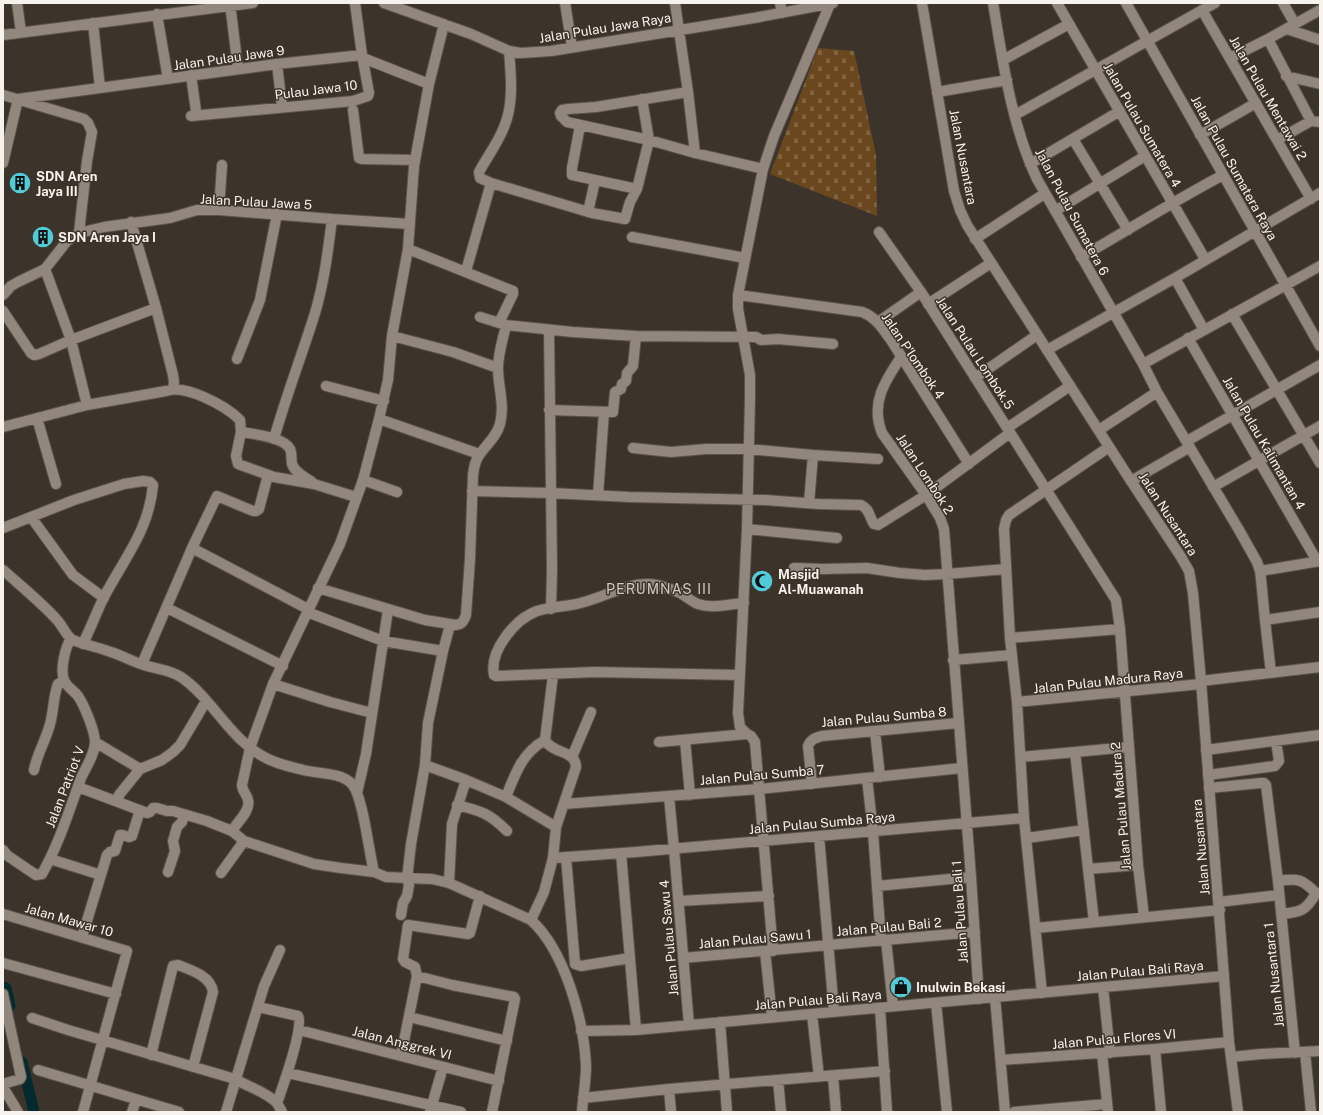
<svg xmlns="http://www.w3.org/2000/svg" width="1323" height="1115" font-family="'Public Sans',sans-serif">
  <defs>
    <pattern id="cemetery-stones" width="16" height="16" patternUnits="userSpaceOnUse"><rect width="16" height="16" fill="#6a471e"/><path d="M2 7V4a2 2 0 0 1 4 0v3zM10 15v-3a2 2 0 0 1 4 0v3z" fill="#80623f"/></pattern>
  </defs>
  <rect width="100%" height="100%" fill="#3c342a"/>
  <!-- cemetery -->
  <path fill="url(#cemetery-stones)" d="M 818,48 L 854,51 L 876,155 L 877,216 L 770,174 Z"/>
  <g fill="none" stroke-linecap="round" stroke-linejoin="round">
    <!-- canal -->
    <path stroke="#032b2f" stroke-width="11" d="M 3,987 L 6,988 L 10,1006
      M 22,1062 L 34,1112"/>
    <!-- street casing -->
    <g stroke="#5a534b" stroke-width="12">
      <path id="street" d="M 17,3 L 21,32
        M 230,3 L 238,69
        M 384,3 L 471,34 L 509,51 L 521,53 L 551,51 L 754,18 L 833,3
        M 565,3 L 572,47
        M 675,3 L 688,92 L 695,153
        M 780,3 L 782,13
        M 993,3 C 1003,62 1011,124 1037,179 L 1143,364 L 1157,392 L 1239,530 L 1257,562 L 1260,571 L 1261,579 L 1265,620 L 1271,673
        M 1057,3 L 1205,259
        M 1126,3 L 1320,346
        M 1283,3 L 1295,24
        M 1202,10 L 1311,199
        M 157,14 L 168,79
        M 93,23 L 100,88
        M 1287,29 L 1320,40
        M 3,35 L 253,3
        M 1268,39 L 1311,121
        M 509,51 C 511,75 514,104 504,127 C 498,143 487,157 479,172 L 480,178 L 491,183 L 592,213 L 625,219 L 630,202 L 637,189 L 649,140 L 642,99
        M 363,58 L 429,84
        M 1230,58 L 1268,39 L 1320,10
        M 1003,60 L 1069,24
        M 277,64 L 282,107
        M 191,75 L 196,111 L 198,115
        M 1286,76 L 1320,84
        M 688,92 L 596,107 L 568,109 L 562,110 L 560,113 L 561,116 L 567,122 L 649,140 L 695,153 L 763,169
        M 937,92 L 1007,80
        M 3,95 L 84,119 L 88,123 L 92,132 L 87,161 L 79,233
        M 353,110 L 359,158 L 362,159 L 415,160
        M 1015,115 L 1215,3
        M 191,116 L 353,101 L 368,96 L 369,93 L 362,55 L 355,3
        M 580,126 L 572,168 L 572,175 L 637,189
        M 1200,135 L 1256,103
        M 1073,139 L 1128,230
        M 1277,140 L 1311,121 L 1320,122
        M 3,163 L 18,99 L 277,64 L 362,55
        M 1030,164 L 1120,111
        M 219,210 L 222,165
        M 1055,211 L 1145,156
        M 588,212 L 595,181
        M 131,222 L 156,308 L 173,375 L 174,382 L 173,388
        M 879,232 L 921,292 L 1116,600 L 1120,629 L 1138,865 L 1144,917
        M 632,237 L 745,258
        M 975,239 L 1044,194
        M 408,249 L 513,291 L 513,294 L 499,323
        M 1081,257 C 1128,230 1174,201 1223,175
        M 45,269 L 71,340 L 87,405
        M 466,271 L 491,183
        M 1175,278 L 1204,330
        M 3,295 L 11,286 L 18,282 L 45,269 L 67,241 L 79,233 L 104,227 L 170,218 L 197,210 L 219,210 L 332,219 L 410,224
        M 738,295 L 862,312 C 876,317 882,328 891,340 L 969,464
        M 928,304 L 991,263
        M 3,311 L 31,353 L 34,355 L 39,354 L 71,340 L 156,308
        M 1232,314 L 1320,463
        M 480,317 L 506,325 L 573,332 L 636,336 L 756,337 L 761,340 L 778,339 L 833,344
        M 878,322 L 921,292
        M 549,330 L 552,569 L 551,609
        M 392,336 L 453,352 L 498,368
        M 1188,338 L 1317,561
        M 1047,350 L 1175,278 L 1320,193
        M 901,357 C 885,381 870,403 882,433 L 926,495 L 940,518 L 944,529 L 971,877 L 979,999
        M 237,359 L 260,300 L 277,214
        M 1143,364 L 1320,266
        M 975,378 L 1037,335
        M 326,386 L 384,401
        M 549,410 L 613,412 L 615,392 L 621,389 L 622,384 L 626,381 L 627,373 L 633,366 L 636,336
        M 37,418 L 56,484
        M 379,419 L 479,454
        M 3,427 L 87,405 L 166,391 C 186,384 226,406 240,420 L 241,432 L 236,456 L 238,464 L 274,477 L 314,484 L 356,497
        M 1007,428 L 1070,386
        M 1099,430 L 1157,392
        M 241,432 C 253,434 284,437 290,449 C 292,453 291,459 292,464 C 295,473 305,477 312,482
        M 274,439 C 286,396 302,355 315,313 C 324,283 328,251 332,219
        M 1187,441 L 1320,365
        M 633,448 L 671,452 L 706,449 L 748,449 L 813,455 L 878,459
        M 363,480 L 397,492
        M 1131,481 L 1190,447
        M 1213,487 L 1320,426
        M 472,491 L 551,493 L 629,497 L 765,500 L 819,504 L 861,505 C 870,509 869,517 874,524 L 878,525 L 926,495 L 1010,433
        M 598,495 L 604,412
        M 809,503 L 813,455
        M 31,517 L 73,575 L 104,598
        M 3,528 L 74,500 L 124,484 L 143,481 L 150,482 L 153,485 C 149,531 123,560 103,599 C 96,614 90,629 83,644
        M 747,529 L 837,538
        M 192,548 L 308,609
        M 794,568 L 823,569 L 867,568 L 900,573 L 925,575 L 947,574 L 1006,569
        M 3,570 C 22,587 41,602 58,621 C 63,627 67,637 73,640 C 85,645 98,647 111,652 C 121,655 131,661 141,664 C 154,669 169,669 181,677 C 213,699 230,740 266,758 C 277,764 291,767 303,770 C 318,774 341,772 352,784 C 363,796 369,853 374,872
        M 1260,571 L 1320,561
        M 318,588 L 425,620 L 456,625 C 462,624 464,621 466,615 L 470,559 L 473,475 C 474,467 475,460 480,454 C 487,444 497,436 500,424 C 505,405 498,387 498,368 C 498,354 503,339 506,325
        M 167,608 L 283,666
        M 307,612 L 383,641 L 443,651
        M 1265,620 L 1320,612
        M 1010,638 L 1120,629
        M 953,660 L 1012,655
        M 142,664 L 192,548 L 217,496 L 253,511 L 256,511 L 259,509 L 268,475
        M 739,675 L 595,672 L 496,676 L 494,675 C 489,651 515,619 537,611 C 552,606 569,607 584,602 C 606,596 626,584 648,584 C 657,584 672,589 680,593 C 686,596 692,602 698,604 C 712,609 729,604 744,603
        M 1201,681 L 1320,667
        M 273,684 L 330,702 L 372,713
        M 1017,702 L 1201,684
        M 875,731 L 880,777
        M 747,734 L 740,727 L 738,713 L 747,529 L 750,398 L 750,375 L 738,309 L 738,295 L 763,169 L 774,136 L 830,4
        M 685,740 L 690,795
        M 95,742 L 140,769
        M 659,742 L 747,734 L 751,736 L 755,742 L 773,951
        M 1206,750 L 1320,735
        M 1075,752 L 1094,922
        M 572,757 L 591,712
        M 1021,757 L 1129,747
        M 425,765 L 466,780 L 506,797 L 556,827
        M 34,770 C 37,754 46,740 50,724 C 54,710 53,697 58,684 L 64,681
        M 1208,775 L 1275,766 L 1279,761 L 1276,741
        M 867,778 L 873,832 L 881,941
        M 812,784 L 808,746 C 811,739 815,738 822,736 L 958,723
        M 78,787 L 118,802 L 119,795 L 140,769 L 162,760 L 173,752 L 180,745 L 195,720 L 206,701
        M 1209,788 L 1261,783 L 1264,783 L 1266,785 L 1278,881 L 1295,1053
        M 357,793 L 366,754 L 388,610
        M 669,796 L 674,849 L 689,1025
        M 506,797 C 515,774 522,753 545,740
        M 118,802 L 147,813 L 150,812 L 153,808 L 157,808 L 167,811 L 173,811 L 207,821 L 232,831 L 244,841 L 314,864 L 341,868 L 374,872 L 386,877 L 432,879 L 449,883 L 531,920 C 565,951 584,1021 586,1066 C 586,1081 583,1097 582,1112
        M 564,804 L 759,789 L 962,768
        M 457,805 C 481,811 489,813 507,831
        M 232,831 C 237,822 251,811 248,800 C 247,794 242,791 242,785 L 250,748 L 273,684 L 340,544 L 363,480 L 379,419 L 388,380 L 392,336 L 408,249 L 414,166 L 429,84 L 444,24
        M 819,836 L 834,1012
        M 1027,838 L 1084,830
        M 3,850 L 8,856 L 36,875 L 42,874 C 59,844 69,811 81,778 C 86,767 95,754 95,742 C 95,731 84,705 78,696 C 74,691 66,686 64,680 C 60,670 65,647 71,639
        M 621,853 L 636,1030
        M 566,857 L 575,964 L 581,966 L 630,958
        M 553,858 L 636,852 L 1024,818
        M 50,859 L 101,875
        M 1088,869 L 1138,865
        M 168,872 L 175,851 L 173,841 L 177,827 L 182,822 L 184,815
        M 221,873 L 244,841
        M 1278,881 C 1298,878 1302,879 1316,893 L 1320,893
        M 449,883 L 452,824 L 466,780
        M 877,886 L 971,877
        M 679,901 L 769,896
        M 1219,902 L 1279,895
        M 3,914 L 127,951 L 83,1112
        M 1281,914 C 1301,912 1306,911 1316,893
        M 401,915 L 403,903 L 407,896 L 409,885 L 407,879 L 411,844 L 425,765 L 428,723 L 443,651 L 450,625
        M 531,920 L 544,892 L 553,858 L 556,827 L 576,767 C 576,750 552,754 545,740 L 553,675
        M 1036,928 L 1220,910
        M 82,937 L 107,855 L 110,852 L 115,851 L 120,835 L 122,835 L 129,837 L 132,836 L 140,810
        M 886,940 L 893,1006
        M 765,951 L 772,1017
        M 683,958 L 975,932
        M 3,963 L 116,994
        M 417,976 L 452,985 L 514,997 L 515,999 L 492,1112
        M 1103,987 L 1110,1053
        M 1042,993 L 1024,818 L 1017,702 L 1010,638 L 1004,529 L 1006,520 L 1009,515 L 1109,447
        M 3,994 L 21,1077 L 20,1079 L 3,1084
        M 995,997 L 1005,1112
        M 936,1003 L 947,1112
        M 258,1007 L 298,1016 C 305,1025 282,1089 277,1103 L 282,1112
        M 880,1008 L 887,1112
        M 812,1014 L 819,1077
        M 409,1017 L 507,1041
        M 32,1018 L 68,1030 L 235,1079 C 250,1088 265,1091 277,1103
        M 720,1022 L 727,1112
        M 299,1030 L 499,1081
        M 581,1031 L 636,1030 L 1224,976
        M 1155,1049 L 1161,1112
        M 1305,1052 L 1311,1112
        M 1102,1053 L 1108,1112
        M 151,1055 L 173,966 L 178,965 C 191,970 211,976 213,992 L 193,1067
        M 401,1056 L 417,976 L 415,967 L 405,962 L 403,959 L 408,925 L 468,934 L 470,933 L 480,896
        M 1231,1057 L 1261,1054 L 1320,1051
        M 1001,1060 L 1155,1049 L 1229,1042
        M 38,1070 L 179,1112
        M 288,1073 L 461,1112
        M 833,1076 L 836,1112
        M 778,1080 L 781,1112
        M 3,1087 L 18,1112
        M 669,1089 L 671,1112
        M 583,1098 L 669,1089 L 885,1071
        M 132,1112 L 136,1100
        M 226,1112 L 264,986 L 280,950
        M 430,1112 L 443,1067
        M 1014,1112 L 1107,1104"/>
    </g>
    <!-- secondary casing -->
    <g stroke="#5a534b" stroke-width="12">
      <path id="secondary" d="M 922,3 L 954,191 L 960,210 L 967,225 L 1131,481 L 1181,557 L 1189,571 L 1193,593 L 1201,681 L 1229,1042 L 1238,1112"/>
    </g>
    <!-- street -->
    <use href="#street" stroke="#91877c" stroke-width="10"/>
    <!-- secondary -->
    <use href="#secondary" stroke="#91877c" stroke-width="10"/>
  </g>
  <!-- icons -->
  <defs>
    <g id="building-disc" transform="scale(1.15)"><circle r="9.5" fill="#52cbd9" stroke="#3c342a"/><path d="M-4-6H4V6H1V3H-1V6H-4ZM-2.5-4.3h1.7v1.8h-1.7ZM.8-4.3h1.7v1.8H.8ZM-2.5-1h1.7V.8h-1.7ZM.8-1h1.7V.8H.8Z" fill="#111"/></g>
    <g id="mosque-disc" transform="scale(1.15)"><circle r="9.5" fill="#52cbd9" stroke="#3c342a"/><path d="M3.5-4.9A6 6 0 1 0 3.5 4.9A5 5 0 1 1 3.5-4.9Z" fill="#111"/></g>
    <g id="shop-disc" transform="scale(1.15)"><circle r="9.5" fill="#52cbd9" stroke="#3c342a"/><path d="M-5-2.5h2.3a2.7 3.5 0 0 1 5.4 0H5L5.5 6h-11ZM-1.5-2.5h3a1.5 2.3 0 0 0-3 0Z" fill="#111"/></g>
  </defs>
  <g fill-rule="evenodd">
    <use href="#building-disc" x="20" y="183"/>
    <use href="#building-disc" x="43" y="237"/>
    <use href="#mosque-disc" x="762" y="581"/>
    <use href="#shop-disc" x="901" y="987"/>
  </g>
  <g text-anchor="middle" dominant-baseline="central" stroke-width="3" stroke-linejoin="round" paint-order="stroke">
    <!-- street labels -->
    <g font-size="13" fill="#f8f2ec" stroke="#3c342a">
      <text transform="translate(605 28) rotate(-9)">Jalan Pulau Jawa Raya</text>
      <text transform="translate(229 58) rotate(-8)">Jalan Pulau Jawa 9</text>
      <text transform="translate(316 90) rotate(-7)">Pulau Jawa 10</text>
      <text transform="translate(1268 98) rotate(60)">Jalan Pulau Mentawai 2</text>
      <text transform="translate(1142 125) rotate(60)">Jalan Pulau Sumatera 4</text>
      <text transform="translate(963 157) rotate(79)">Jalan Nusantara</text>
      <text transform="translate(1234 168) rotate(61)">Jalan Pulau Sumatera Raya</text>
      <text transform="translate(256 202) rotate(3)">Jalan Pulau Jawa 5</text>
      <text transform="translate(1072 212) rotate(62)">Jalan Pulau Sumatera 6</text>
      <text transform="translate(975 353) rotate(57)">Jalan Pulau Lombok.5</text>
      <text transform="translate(913 356) rotate(56)">Jalan P'lombok 4</text>
      <text transform="translate(1264 443) rotate(60)">Jalan Pulau Kalimantan 4</text>
      <text transform="translate(925 474) rotate(57)">Jalan Lombok 2</text>
      <text transform="translate(1168 514) rotate(57)">Jalan Nusantara</text>
      <text transform="translate(1108 681) rotate(-6)">Jalan Pulau Madura Raya</text>
      <text transform="translate(884 717) rotate(-5)">Jalan Pulau Sumba 8</text>
      <text transform="translate(762 775) rotate(-5)">Jalan Pulau Sumba 7</text>
      <text transform="translate(65 787) rotate(-69)">Jalan Patriot V</text>
      <text transform="translate(1121 806) rotate(-95)">Jalan Pulau Madura 2</text>
      <text transform="translate(822 823) rotate(-5)">Jalan Pulau Sumba Raya</text>
      <text transform="translate(1201 847) rotate(-95)">Jalan Nusantara</text>
      <text transform="translate(960 912) rotate(-94)">Jalan Pulau Bali 1</text>
      <text transform="translate(69 920) rotate(16)">Jalan Mawar 10</text>
      <text transform="translate(889 927) rotate(-5)">Jalan Pulau Bali 2</text>
      <text transform="translate(669 938) rotate(-95)">Jalan Pulau Sawu 4</text>
      <text transform="translate(755 939) rotate(-5)">Jalan Pulau Sawu 1</text>
      <text transform="translate(1140 971) rotate(-5)">Jalan Pulau Bali Raya</text>
      <text transform="translate(1274 975) rotate(-96)">Jalan Nusantara 1</text>
      <text transform="translate(818 1000) rotate(-5)">Jalan Pulau Bali Raya</text>
      <text transform="translate(1114 1039) rotate(-5)">Jalan Pulau Flores VI</text>
      <text transform="translate(402 1043) rotate(14)">Jalan Anggrek VI</text>
    </g>
    <!-- poi labels -->
    <g font-size="13" font-weight="bold" fill="#f8f2ec" stroke="#3c342a" text-anchor="start">
      <text x="36" y="176">SDN Aren<tspan x="36" dy="15">Jaya III</tspan></text>
      <text x="58" y="237">SDN Aren Jaya I</text>
      <text x="778" y="574">Masjid<tspan x="778" dy="15">Al-Muawanah</tspan></text>
      <text x="916" y="987">Inulwin Bekasi</text>
    </g>
    <!-- neighbourhood labels -->
    <g font-size="14" letter-spacing="1" fill="#d3c8bd" stroke="#3c342a">
      <text x="659" y="589">PERUMNAS III</text>
    </g>
  </g>
  <!-- border -->
  <rect width="1323" height="1115" fill="none" stroke="#f8f2ec" stroke-width="8"/>
</svg>
